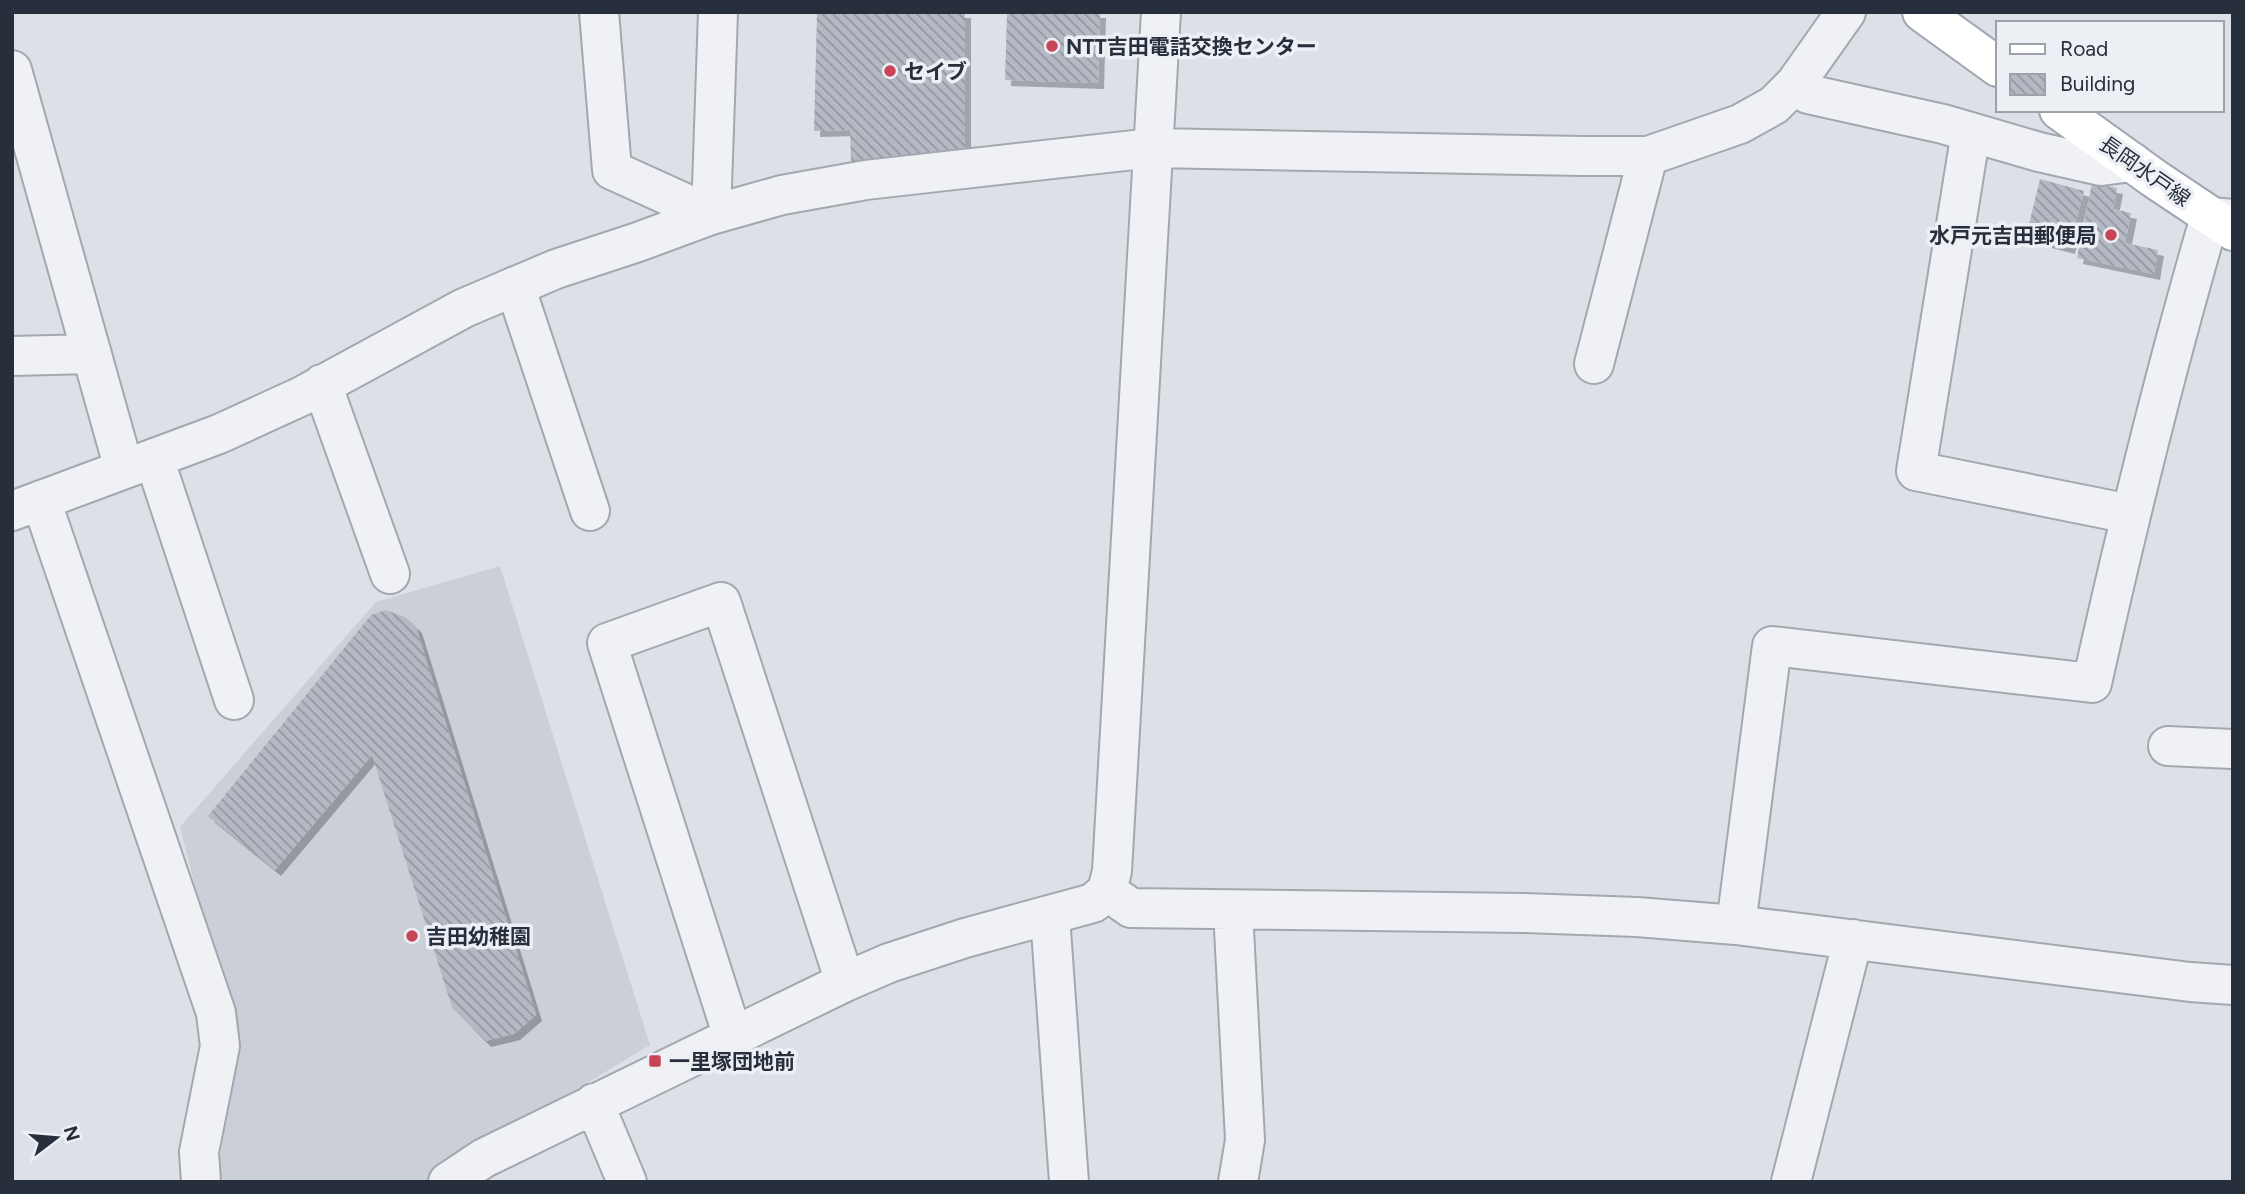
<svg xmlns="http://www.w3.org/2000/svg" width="2245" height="1194" font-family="Figtree,'Noto Sans JP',sans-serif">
  <defs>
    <pattern id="building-back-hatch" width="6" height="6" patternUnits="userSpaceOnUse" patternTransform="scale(1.75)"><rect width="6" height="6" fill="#b4b9c3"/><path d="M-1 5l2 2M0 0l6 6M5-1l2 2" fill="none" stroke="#9297a0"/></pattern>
    <filter id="shadow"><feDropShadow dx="6" dy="6" stdDeviation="0" flood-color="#0004"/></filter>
  </defs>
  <rect width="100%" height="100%" fill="#dde0e6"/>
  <!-- built -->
  <path fill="#cbcfd8" d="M 500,566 L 650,1045 L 485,1145 L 431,1182 L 222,1182 L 218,1170 L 238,1054 L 180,827 L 376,602 Z"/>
  <!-- building -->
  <path fill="url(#building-back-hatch)" filter="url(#shadow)" d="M 817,12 L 965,12 L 965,152 L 851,162 L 850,130 L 814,131 Z
    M 1007,12 L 1100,12 L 1098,83 L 1005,80 Z
    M 2040,179 L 2084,191 L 2069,248 L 2026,237 Z
    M 2092,183 L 2117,188 L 2113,209 L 2131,213 L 2125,243 L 2158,250 L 2154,274 L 2077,258 Z
    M 385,610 L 405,617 L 416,627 L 536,1015 L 514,1034 L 485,1041 L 452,1007 L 372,755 L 275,870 L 208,816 L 371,615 Z"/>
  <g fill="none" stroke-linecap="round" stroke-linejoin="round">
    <!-- minor casing -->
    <g stroke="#a3a7b0" stroke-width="42">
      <path id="minor" d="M 599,12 L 612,170 L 711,215 L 718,12
        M 12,70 L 124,469
        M 1795,84 L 1808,94 L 1943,124 L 2039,152 L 2101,166 L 2132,162
        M 1971,132 L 1916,471 L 2130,514
        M 515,286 L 590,511
        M 12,356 L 92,354
        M 1594,364 L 1648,156
        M 322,384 L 390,574
        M 154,458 L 234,700
        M 41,500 L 216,1013 L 220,1046 L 199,1152 L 201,1182
        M 12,511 L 219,434 L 302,396 L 464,308 L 556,269 L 638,242 L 711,215 L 782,195 L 866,180 L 1152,148 L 1583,156 L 1648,156 L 1740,124 L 1774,105 L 1795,84 L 1846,12
        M 2168,746 L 2233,749
        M 1107,891 L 1131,908 L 1524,913 L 1637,917 L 1736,925 L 2190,982 L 2233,985
        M 1233,910 L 1245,1140 L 1238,1182
        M 1050,916 L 1069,1182
        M 1736,925 L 1772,646 L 2092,683 C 2127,526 2165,371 2210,217 L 2233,219
        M 733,1037 L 607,643 L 721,602 L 845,982
        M 594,1103 L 627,1182
        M 448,1182 L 484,1158 L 845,982 L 889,963 L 965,938 L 1093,903 L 1107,891 L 1112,871 L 1161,12
        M 1791,1182 L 1853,939"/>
    </g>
    <!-- major casing -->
    <g stroke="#9ca5b1" stroke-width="42">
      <path id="major" d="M 1922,12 L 1998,67
        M 2059,110 L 2155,179 L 2233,231"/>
    </g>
    <!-- minor -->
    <use href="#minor" stroke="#eff1f5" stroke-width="38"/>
    <!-- major -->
    <use href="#major" stroke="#fff" stroke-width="38"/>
  </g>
  <!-- markers -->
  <g fill="#c94457" stroke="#eceff4" stroke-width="2.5">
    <circle cx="1052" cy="46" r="7"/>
    <circle cx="890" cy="71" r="7"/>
    <circle cx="2111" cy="235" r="7"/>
    <circle cx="412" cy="936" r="7"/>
    <rect x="648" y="1054" width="14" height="14" rx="3.5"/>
  </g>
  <g text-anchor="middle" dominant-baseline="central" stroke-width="7" stroke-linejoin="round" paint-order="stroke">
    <!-- poi labels -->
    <g font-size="21" font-weight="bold" fill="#272e3c" stroke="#eceff4" text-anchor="start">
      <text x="1066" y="46">NTT吉田電話交換センター</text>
      <text x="904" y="71">セイブ</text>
      <text x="2097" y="235" text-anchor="end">水戸元吉田郵便局</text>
      <text x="426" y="936">吉田幼稚園</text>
      <text x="669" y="1061">一里塚団地前</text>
    </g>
    <!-- street labels -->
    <g font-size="21" fill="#272e3c" stroke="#eceff4">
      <text transform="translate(2145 171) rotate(35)">長岡水戸線</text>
    </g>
  </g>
  <!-- border -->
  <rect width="2245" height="1194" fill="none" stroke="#272e3c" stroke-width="28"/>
  <!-- legend -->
  <rect x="1996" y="21" width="228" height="91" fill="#eceff4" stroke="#9da2aa" stroke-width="2"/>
  <rect x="2010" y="44" width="35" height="10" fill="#ffffff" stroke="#9da2aa" stroke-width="2"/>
  <text x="2060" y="56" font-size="21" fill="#272e3c">Road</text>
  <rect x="2010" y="74" width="35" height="21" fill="url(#building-back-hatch)" stroke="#9da2aa" stroke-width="2"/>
  <text x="2060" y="91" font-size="21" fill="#272e3c">Building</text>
  <!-- north arrow -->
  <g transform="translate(56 1138) rotate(74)" stroke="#eceff4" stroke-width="5" paint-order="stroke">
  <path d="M0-5L12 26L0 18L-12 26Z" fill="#272e3c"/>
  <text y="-10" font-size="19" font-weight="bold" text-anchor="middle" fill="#272e3c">N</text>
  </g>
</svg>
